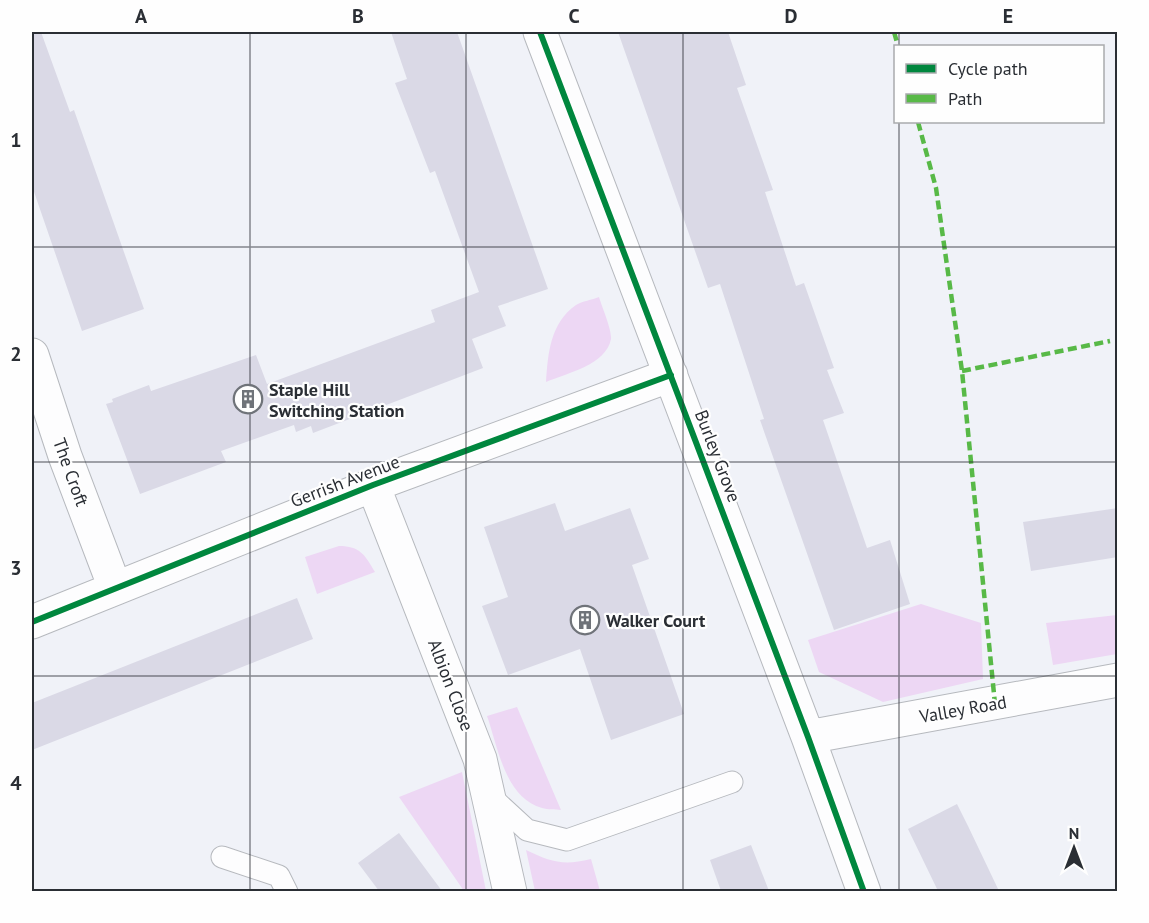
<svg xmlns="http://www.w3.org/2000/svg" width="1149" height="923" font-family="'PT Sans',sans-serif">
  <rect width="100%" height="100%" fill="#f0f2f8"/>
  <!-- green -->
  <path fill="#edd7f4" d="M 599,297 C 602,307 612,330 611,339 C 606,365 567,373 546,382 C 548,354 550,323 576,305 C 582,301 592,300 599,297 Z
    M 339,546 C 360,546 365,555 375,572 L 317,594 L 305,557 Z
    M 921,604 L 981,623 L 983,679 L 883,702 L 819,672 L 808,640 Z
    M 1117,615 L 1117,654 L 1053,665 L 1046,623 Z
    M 517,707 L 561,810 C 555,809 548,810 542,808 C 505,798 498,747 487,716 Z
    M 462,772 L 486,891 L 464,891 L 399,797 Z
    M 526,850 C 551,862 563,866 591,859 L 600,891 L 535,891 Z"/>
  <!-- building -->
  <path fill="#dad9e6" d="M 32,32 L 41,32 L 70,112 L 74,110 L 144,309 L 82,331 L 32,186 Z
    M 391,32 L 457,32 L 548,289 L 498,306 L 506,326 L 472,339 L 483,368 L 313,433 L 311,426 L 296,432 L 294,425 L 221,451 L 226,462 L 140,494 L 106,404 L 113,402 L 112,399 L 149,385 L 151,391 L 256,355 L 267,384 L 435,322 L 431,310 L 479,292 L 435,171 L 430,173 L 395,83 L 407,79 Z
    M 618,32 L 728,32 L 746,85 L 737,88 L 773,190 L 765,192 L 796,286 L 804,283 L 834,368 L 827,370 L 844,413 L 823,420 L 867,548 L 890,540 L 910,604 L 834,630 L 760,420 L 764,419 L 720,284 L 708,288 Z
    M 555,503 L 565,531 L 630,508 L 649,559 L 632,565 L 684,714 L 611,740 L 580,649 L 508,675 L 482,606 L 508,597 L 484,527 Z
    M 1118,508 L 1118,557 L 1031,571 L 1023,522 Z
    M 297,598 L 313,639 L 32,750 L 32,703 Z
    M 957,804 L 968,826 L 999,891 L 938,891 L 908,829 Z
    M 399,833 L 442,891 L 379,891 L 358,863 Z
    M 751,845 L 769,891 L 721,891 L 710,860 Z"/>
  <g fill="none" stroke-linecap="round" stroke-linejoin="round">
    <!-- service casing -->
    <g stroke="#b6b9be" stroke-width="23">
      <path id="service" d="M 489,795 L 527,830 L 567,840 L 732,782
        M 222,857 L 279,876 L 287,892"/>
    </g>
    <!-- minor casing -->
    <g stroke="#b6b9be" stroke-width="35">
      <path id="minor" d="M 540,32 L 808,737 L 864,892
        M 32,355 L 65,456 L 115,588
        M 373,485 L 480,759 L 510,892
        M 32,622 L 373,485 L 671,375
        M 808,737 L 1118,680"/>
    </g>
    <!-- service -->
    <use href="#service" stroke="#fdfdfe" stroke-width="21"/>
    <!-- minor -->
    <use href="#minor" stroke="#fdfdfe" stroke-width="33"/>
    <!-- quiet -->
    <path stroke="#58b947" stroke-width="4.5" stroke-dasharray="9 4.5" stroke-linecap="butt" d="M 894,32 L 898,46
      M 918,122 L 936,188 L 962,371 L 995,704
      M 962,371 L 1110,341"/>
    <!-- cycleway casing -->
    <g stroke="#fefefe" stroke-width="10">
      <path id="cycleway" d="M 540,32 L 808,737 L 864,892
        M 32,622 L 373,485 L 671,375"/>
    </g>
    <!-- cycleway -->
    <use href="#cycleway" stroke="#00873e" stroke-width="6"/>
  </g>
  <!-- grid -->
  <path fill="none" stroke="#2a2e34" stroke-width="1.5" stroke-opacity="0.55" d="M 250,32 L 250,892M 466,32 L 466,892M 683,32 L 683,892M 899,32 L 899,46M 899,122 L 899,892M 32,247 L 1118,247M 32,462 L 1118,462M 32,676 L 1118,676"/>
  <!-- icons -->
  <defs>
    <g id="building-ring" transform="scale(1.5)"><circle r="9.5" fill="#fefefe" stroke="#6f7379" stroke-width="1.5"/><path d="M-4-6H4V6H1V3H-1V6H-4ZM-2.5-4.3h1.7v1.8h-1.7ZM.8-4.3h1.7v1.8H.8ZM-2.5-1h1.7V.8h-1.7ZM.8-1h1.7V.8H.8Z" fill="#6f7379"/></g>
  </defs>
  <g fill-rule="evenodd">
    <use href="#building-ring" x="248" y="399"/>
    <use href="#building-ring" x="585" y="620"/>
  </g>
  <g text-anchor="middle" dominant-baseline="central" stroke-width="4.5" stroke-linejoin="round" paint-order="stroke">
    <!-- poi labels -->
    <g font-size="18" font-weight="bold" fill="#2a2e34" stroke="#fefefe" text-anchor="start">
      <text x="269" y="389">Staple Hill<tspan x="269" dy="21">Switching Station</tspan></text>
      <text x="606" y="620">Walker Court</text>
    </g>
    <!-- street labels -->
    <g font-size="18" fill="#2a2e34" stroke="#fefefe">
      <text transform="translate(718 456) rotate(69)">Burley Grove</text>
      <text transform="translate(71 472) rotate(70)">The Croft</text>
      <text transform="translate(345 481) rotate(-21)">Gerrish Avenue</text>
      <text transform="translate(451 685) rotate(69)">Albion Close</text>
      <text transform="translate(963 709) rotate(-10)">Valley Road</text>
    </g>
  </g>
  <!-- border -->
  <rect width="1149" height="923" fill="none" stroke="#fefefe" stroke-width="66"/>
  <!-- legend -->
  <rect x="894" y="45" width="210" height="78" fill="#fefefe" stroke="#a9abad" stroke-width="1.5"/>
  <rect x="906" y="64" width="30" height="9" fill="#00873e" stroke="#a9abad" stroke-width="1.5"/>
  <text x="948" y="75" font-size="18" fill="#2a2e34">Cycle path</text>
  <rect x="906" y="94" width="30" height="9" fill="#58b947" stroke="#a9abad" stroke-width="1.5"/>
  <text x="948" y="105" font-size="18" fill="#2a2e34">Path</text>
  <!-- north arrow -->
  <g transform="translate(1074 848)" stroke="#fefefe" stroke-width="4.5" paint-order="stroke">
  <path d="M0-4.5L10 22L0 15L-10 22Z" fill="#2a2e34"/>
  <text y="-9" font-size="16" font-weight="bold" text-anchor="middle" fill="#2a2e34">N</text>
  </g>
  <rect x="33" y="33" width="1083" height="857" fill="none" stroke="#2a2e34" stroke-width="2"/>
  <g font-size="20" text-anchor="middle" font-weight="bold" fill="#2a2e34">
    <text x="141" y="23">A</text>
    <text x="358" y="23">B</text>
    <text x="574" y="23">C</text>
    <text x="791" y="23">D</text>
    <text x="1008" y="23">E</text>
    <text x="16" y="147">1</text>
    <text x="16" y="361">2</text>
    <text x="16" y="575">3</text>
    <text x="16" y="790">4</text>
  </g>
</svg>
